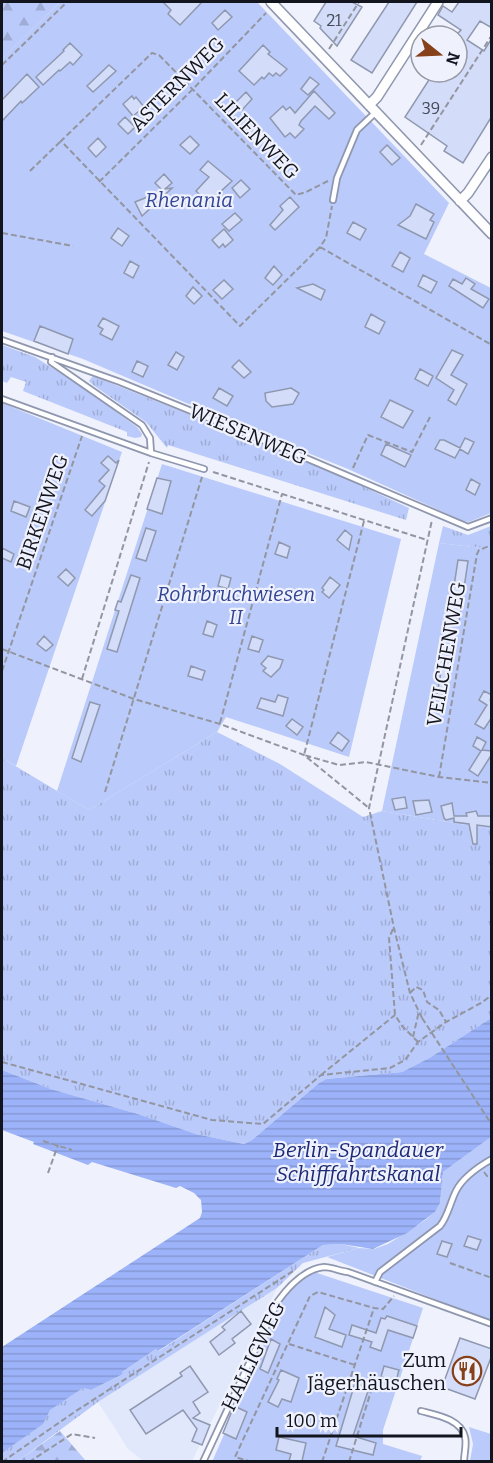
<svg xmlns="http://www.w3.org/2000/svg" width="493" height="1463" font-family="Bitter,serif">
  <defs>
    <pattern id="grass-tufts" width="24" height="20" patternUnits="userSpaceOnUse" patternTransform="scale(1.5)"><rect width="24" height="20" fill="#bacafa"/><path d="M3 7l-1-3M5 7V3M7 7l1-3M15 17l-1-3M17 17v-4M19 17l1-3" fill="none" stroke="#9fadd6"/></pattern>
    <pattern id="forest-firs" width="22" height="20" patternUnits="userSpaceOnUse" patternTransform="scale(1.5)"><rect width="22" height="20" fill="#bacafa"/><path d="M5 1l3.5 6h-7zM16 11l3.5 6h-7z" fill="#9fadd6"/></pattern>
    <pattern id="water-rules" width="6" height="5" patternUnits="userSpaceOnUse" patternTransform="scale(1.5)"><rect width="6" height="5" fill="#9db3f9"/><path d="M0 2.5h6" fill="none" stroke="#8699d5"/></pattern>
  </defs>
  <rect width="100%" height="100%" fill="#eff2fd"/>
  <!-- built -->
  <path fill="#e1e8fc" d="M 277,1288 L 192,1461 L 147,1462 L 142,1460 L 128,1449 L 98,1402 Z"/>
  <!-- grass -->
  <path fill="url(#grass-tufts)" d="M 2,345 L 35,357 L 81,386 L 137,427 L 142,434 L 141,437 L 135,438 L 127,436 L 127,432 L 23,391 L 26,382 L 11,377 L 7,383 L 2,381 Z
    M 93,376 L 328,470 L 409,508 L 406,520 L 168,445 L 167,448 L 146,422 L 93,385 L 89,381 Z
    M 443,526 L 468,535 L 491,526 L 491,549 L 439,543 Z
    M 217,732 L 280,764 L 363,817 L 382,811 L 491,829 L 491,1018 L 431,1057 L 402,1072 L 326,1079 L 319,1083 L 252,1140 L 244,1144 L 196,1134 L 138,1114 L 51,1089 L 2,1070 L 2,758 L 89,810 Z
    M 341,1244 L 359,1248 L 303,1263 L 277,1288 L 98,1402 L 18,1461 L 2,1462 L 2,1453 L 42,1424 L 49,1410 L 83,1388 L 91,1390 L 123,1374 L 122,1372 L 156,1349 L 159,1351 L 323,1245 Z"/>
  <!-- forest -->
  <path fill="url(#forest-firs)" d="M 2,2 L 60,2 L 2,59 Z
    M 60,1431 L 86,1461 L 18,1461 Z"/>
  <!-- garden -->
  <path fill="#bacafa" d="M 60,2 L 257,2 L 449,203 L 424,254 L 491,288 L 491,513 L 469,522 L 463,521 L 348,469 L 238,425 L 83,359 L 2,331 L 2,59 Z
    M 2,403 L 122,452 L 16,766 L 2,758 Z
    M 162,464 L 401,539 L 349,757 L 226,717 L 217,732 L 89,810 L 57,791 Z
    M 439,543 L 491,549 L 491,829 L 382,811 Z
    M 491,1137 L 491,1321 L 327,1257 L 359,1248 L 374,1249 L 388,1244 L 424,1221 L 435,1212 L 440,1203 L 443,1172 Z
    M 314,1272 L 423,1308 L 383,1430 L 383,1444 L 422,1456 L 420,1461 L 212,1462 L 287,1290 Z
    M 469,1427 L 491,1434 L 491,1461 L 470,1461 L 473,1444 Z"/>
  <!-- water -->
  <path fill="url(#water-rules)" d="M 491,1018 L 491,1137 L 443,1172 L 440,1203 L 435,1212 L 407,1233 L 373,1249 L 341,1244 L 323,1245 L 158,1351 L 156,1349 L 122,1372 L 123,1374 L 91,1390 L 83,1388 L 50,1410 L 43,1424 L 2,1453 L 2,1347 L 200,1218 L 202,1212 L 201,1200 L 194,1193 L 180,1186 L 176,1188 L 92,1162 L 88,1165 L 33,1144 L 34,1142 L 2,1130 L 2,1070 L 51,1089 L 138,1114 L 196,1134 L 244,1144 L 252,1140 L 319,1083 L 326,1079 L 402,1072 L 431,1057 Z"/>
  <!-- building -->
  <path fill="#d3ddfa" stroke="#8f98af" stroke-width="1.5" d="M 163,2 L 202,2 L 180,25 L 168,14 L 171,10 Z
    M 326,2 L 352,2 L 362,7 L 337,46 L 320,28 L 321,26 L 314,21 Z
    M 389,2 L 417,2 L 372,73 L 351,60 Z
    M 459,2 L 492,2 L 492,28 L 480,21 L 467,40 L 484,51 L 492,38 L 492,116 L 463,163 L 444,151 L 447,146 L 405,117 L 434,72 L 457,72 L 457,34 L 461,30 L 438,15 L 443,6 L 452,12 Z
    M 225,10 L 232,17 L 218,30 L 212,23 Z
    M 70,43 L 82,55 L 73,65 L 70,62 L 60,71 L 59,70 L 43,85 L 36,77 L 64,51 L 63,50 Z
    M 263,45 L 270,52 L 268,54 L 287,69 L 280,76 L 276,73 L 273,76 L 269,73 L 264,79 L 262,77 L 254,85 L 239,71 Z
    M 109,65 L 116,71 L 93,92 L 87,86 Z
    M 27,74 L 39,87 L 22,103 L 21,101 L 2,121 L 2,100 Z
    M 310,77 L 319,84 L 308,95 L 301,89 Z
    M 314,91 L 335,113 L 329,119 L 315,106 L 301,121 L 299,125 L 304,129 L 295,138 L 290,133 L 285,137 L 270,118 L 283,106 L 286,110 L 290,107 L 295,113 Z
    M 246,92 L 252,99 L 242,110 L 235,103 Z
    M 132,96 L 134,99 L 136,97 L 144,107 L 133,116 L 123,104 Z
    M 125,117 L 135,127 L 128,134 L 118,124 Z
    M 190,136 L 199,145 L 190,154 L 180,145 Z
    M 98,138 L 106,147 L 96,157 L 88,148 Z
    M 387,145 L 400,158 L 392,165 L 380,152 Z
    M 208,161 L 232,181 L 208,203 L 196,191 L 209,177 L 200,170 Z
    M 164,174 L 172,183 L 165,189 L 172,188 L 142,216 L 135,202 L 163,191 L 155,183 Z
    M 241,180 L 250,189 L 240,198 L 232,188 Z
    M 290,197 L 299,207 L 275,230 L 270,225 L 283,210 L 280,206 Z
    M 416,204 L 434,214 L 430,220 L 434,222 L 426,239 L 398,225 L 410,216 Z
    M 235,213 L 242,220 L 229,231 L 222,224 Z
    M 353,222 L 366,229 L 360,240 L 347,233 Z
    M 118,228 L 129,236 L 122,246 L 111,238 Z
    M 224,229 L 233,240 L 225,247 L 223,244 L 219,248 L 212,240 Z
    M 400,252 L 410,258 L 403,272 L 392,266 Z
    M 130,261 L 139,266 L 133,278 L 124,273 Z
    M 274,266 L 282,275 L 273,285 L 265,278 Z
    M 423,275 L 437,282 L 431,293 L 418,286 Z
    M 466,278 L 475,284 L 471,289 L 489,299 L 483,308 L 449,286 L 453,279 L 462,284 Z
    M 224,280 L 233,289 L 222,299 L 213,290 Z
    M 313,284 L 325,290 L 321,300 L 297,288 Z
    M 193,287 L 202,296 L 194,304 L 186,296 Z
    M 371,314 L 385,322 L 379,334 L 365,327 Z
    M 103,318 L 119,326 L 112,340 L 100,334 L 103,329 L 98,326 Z
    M 40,326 L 73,339 L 68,354 L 34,341 Z
    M 452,350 L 463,355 L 451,375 L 467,384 L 456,405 L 448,400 L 454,390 L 436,378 Z
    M 176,352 L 184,357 L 177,370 L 168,365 Z
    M 239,360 L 251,372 L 244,378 L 232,367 Z
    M 137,361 L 148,366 L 143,377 L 132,372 Z
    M 420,369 L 433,376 L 428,386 L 415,379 Z
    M 219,388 L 233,396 L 227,406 L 213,398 Z
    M 291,388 L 299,393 L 293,404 L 272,407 L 266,401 L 265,393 Z
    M 390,400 L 413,411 L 403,428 L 381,417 Z
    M 465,438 L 474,442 L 468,454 L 460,449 L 455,458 L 435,449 L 440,440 L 444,440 L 460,448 Z
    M 386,444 L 411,455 L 405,467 L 381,455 Z
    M 108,456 L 116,463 L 119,460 L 105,501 L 92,516 L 85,510 L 105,486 L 99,481 L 109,470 L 101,463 Z
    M 157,478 L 171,481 L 162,514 L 147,509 Z
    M 471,479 L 480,484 L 475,495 L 466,490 Z
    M 14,501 L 30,507 L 26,517 L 11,511 Z
    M 146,528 L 156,531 L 146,561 L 136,558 Z
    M 345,530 L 352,536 L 349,550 L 337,540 Z
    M 279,542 L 290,547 L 287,558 L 275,554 Z
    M 2,548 L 14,554 L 11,562 L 2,558 Z
    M 458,560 L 468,561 L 459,622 L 449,621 L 449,617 L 447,616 L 452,585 L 454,586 Z
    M 66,569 L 75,578 L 68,586 L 58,577 Z
    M 131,575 L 140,578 L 117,652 L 107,649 L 119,611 L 115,610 L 118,601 L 121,602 Z
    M 221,575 L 231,578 L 228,589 L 218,586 Z
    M 330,577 L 340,585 L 329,598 L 322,592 L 324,590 L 322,588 Z
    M 207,621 L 217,625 L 213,637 L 203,634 Z
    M 44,636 L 53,645 L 46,651 L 37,644 Z
    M 252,636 L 263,640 L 259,652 L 248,649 Z
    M 268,656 L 283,660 L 280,668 L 271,677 L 263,671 L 266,668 L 261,664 Z
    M 438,660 L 452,662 L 446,696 L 437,695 L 441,672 L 437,666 Z
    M 191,666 L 205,671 L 202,680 L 188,676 Z
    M 484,691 L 492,695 L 490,701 L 492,699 L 492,717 L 484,729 L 475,724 L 487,705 L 479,700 Z
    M 278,695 L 288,698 L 283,716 L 257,708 L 261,698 L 275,702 Z
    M 90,702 L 100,705 L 81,762 L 72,758 Z
    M 292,719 L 303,727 L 297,735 L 286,726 Z
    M 338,732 L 349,741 L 342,751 L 330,743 Z
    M 477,737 L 486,742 L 482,750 L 492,751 L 492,754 L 478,776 L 469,770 L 481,751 L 473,746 Z
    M 405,797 L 407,808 L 395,810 L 392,799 Z
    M 429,800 L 432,812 L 416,815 L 413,801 Z
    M 452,803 L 454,816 L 467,816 L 466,813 L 476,811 L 478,816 L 492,816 L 492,827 L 477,825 L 477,844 L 473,844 L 469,824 L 454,822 L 454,818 L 446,820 L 444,818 L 441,806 Z
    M 468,1236 L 481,1240 L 477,1250 L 464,1246 Z
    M 442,1241 L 452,1244 L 447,1257 L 437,1254 Z
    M 325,1307 L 335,1315 L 329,1329 L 346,1335 L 342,1347 L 315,1337 Z
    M 241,1311 L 251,1324 L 232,1339 L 235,1343 L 219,1355 L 210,1342 L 225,1330 L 222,1327 Z
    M 387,1316 L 417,1326 L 413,1338 L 388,1330 L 381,1351 L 370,1347 L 372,1342 L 349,1335 L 352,1325 L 376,1333 L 381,1318 L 385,1319 Z
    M 460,1338 L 492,1349 L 492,1355 L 475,1399 L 442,1387 Z
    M 271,1339 L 280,1344 L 268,1373 L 260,1369 Z
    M 190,1366 L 208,1392 L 193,1402 L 200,1413 L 193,1418 L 210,1425 L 202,1445 L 192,1441 L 197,1429 L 183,1410 L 146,1434 L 130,1410 L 182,1376 L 180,1373 Z
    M 384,1366 L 399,1370 L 396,1381 L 381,1377 Z
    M 281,1370 L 299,1378 L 291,1402 L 282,1399 L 278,1407 L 268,1402 L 279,1380 L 277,1379 Z
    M 355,1383 L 369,1388 L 353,1436 L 376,1443 L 373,1455 L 336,1446 Z
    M 234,1406 L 247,1412 L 236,1439 L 223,1433 Z
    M 279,1437 L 306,1443 L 302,1461 L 289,1461 L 291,1454 L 276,1450 Z"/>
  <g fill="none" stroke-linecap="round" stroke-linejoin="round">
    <!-- lane casing -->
    <g stroke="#8f97af" stroke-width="8">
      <path id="lane" d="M 333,200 L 337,178 L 357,130 L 376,112
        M 2,340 L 120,382 L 287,450 L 468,527 L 492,518
        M 52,357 L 51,362 L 142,425 L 150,438 L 151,453
        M 2,399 L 151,453 L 204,469
        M 375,1282 L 380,1272 L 440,1226 C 448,1216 450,1203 456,1191 C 463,1177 478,1167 492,1159
        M 421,1411 C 436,1415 461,1419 465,1437 C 467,1444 464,1454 464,1462
        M 203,1462 L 278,1301 C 289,1286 305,1269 324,1267 C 331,1267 340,1271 348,1272 L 492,1324"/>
    </g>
    <!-- street casing -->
    <g stroke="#8f97af" stroke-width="12">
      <path id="street" d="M 271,2 L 492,234
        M 369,105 L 377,97 L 438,2
        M 460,201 L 468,193 L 492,157"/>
    </g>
    <!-- path -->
    <path stroke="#9396a0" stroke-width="2" stroke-dasharray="6 3" stroke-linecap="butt" d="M 329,49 L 359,2
      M 2,65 L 67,2
      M 421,145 L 492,35
      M 30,171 L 61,141
      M 328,181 L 306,192 L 296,195 L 159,55 L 152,53 L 61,141 L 240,326 L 320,247 L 326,238 L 332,206
      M 99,182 L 193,89 L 266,13
      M 2,233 L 73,246
      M 320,247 L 492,345
      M 353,468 L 368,435 L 412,452 L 430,417
      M 213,472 L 427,540
      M 364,521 L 304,755 L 339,765 L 366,762 L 439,777 L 492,783
      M 2,649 L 134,699 L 220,724 L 304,755 L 369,808
      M 2,671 L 82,436
      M 82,679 L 149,462
      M 220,723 L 282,494
      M 439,777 L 477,554 L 479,550 L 492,545
      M 105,792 L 202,477
      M 393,929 L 389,938 L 395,1015 L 402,1026 L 418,1042
      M 410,993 L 416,987 L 423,990 L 427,1002 L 439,1010 L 446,1022
      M 422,1018 L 410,993 L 394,928 L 369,808 L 432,520
      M 413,1037 L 419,1011
      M 2,1062 L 212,1120 L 263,1124 L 321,1075 L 390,1068 L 405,1060 L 418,1042 L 446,1022 L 481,1003 L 492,995
      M 321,1075 L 395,1015
      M 43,1141 L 72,1150
      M 484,1172 L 487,1176 L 492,1176
      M 48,1173 L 58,1145
      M 450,1263 L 492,1278
      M 289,1344 L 355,1365
      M 2,1462 L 76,1411 L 293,1271
      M 29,1462 L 72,1434 L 95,1438
      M 252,1462 L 235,1457 L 310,1296 L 318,1292 L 374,1308 L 383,1309 L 394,1296
      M 322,1462 L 374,1308
      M 349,1462 L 376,1375"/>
    <!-- lane -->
    <use href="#lane" stroke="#fff" stroke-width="4.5"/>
    <!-- street -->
    <use href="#street" stroke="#fff" stroke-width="9"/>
    <!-- path-bridge -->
    <path stroke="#9396a0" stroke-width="2" stroke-dasharray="6 3" stroke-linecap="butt" d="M 422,1018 L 492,1125"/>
  </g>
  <!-- icons -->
  <defs>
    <g id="restaurant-ring" transform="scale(1.5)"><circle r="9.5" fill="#eff2fd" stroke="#86401a" stroke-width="1.5"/><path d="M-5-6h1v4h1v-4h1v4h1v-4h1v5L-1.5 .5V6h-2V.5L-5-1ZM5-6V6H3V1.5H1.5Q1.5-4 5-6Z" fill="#86401a"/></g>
  </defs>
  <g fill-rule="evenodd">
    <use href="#restaurant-ring" x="467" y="1371"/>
  </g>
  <g text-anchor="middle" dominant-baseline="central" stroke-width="4.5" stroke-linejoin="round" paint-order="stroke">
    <!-- number labels -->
    <g font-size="16" fill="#434755">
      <text x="334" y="20">21</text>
      <text x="431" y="108">39</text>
    </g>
    <!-- street labels -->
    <g font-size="20" fill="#13151e" stroke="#eff2fd">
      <text transform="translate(177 84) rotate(-45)">ASTERNWEG</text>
      <text transform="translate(257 136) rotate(46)">LILIENWEG</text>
      <text transform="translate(248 434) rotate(23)">WIESENWEG</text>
      <text transform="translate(42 512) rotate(-71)">BIRKENWEG</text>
      <text transform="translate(446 654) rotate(-80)">VEILCHENWEG</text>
      <text transform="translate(253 1356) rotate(-64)">HALLIGWEG</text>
    </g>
    <!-- park labels -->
    <g font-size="20" font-style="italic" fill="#324494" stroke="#eff2fd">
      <text x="189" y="200">Rhenania</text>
      <text x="236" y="594">Rohrbruchwiesen<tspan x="236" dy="23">II</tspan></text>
    </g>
    <!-- poi labels -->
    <g font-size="20" fill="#13151e" stroke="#eff2fd" text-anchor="end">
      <text x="446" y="1360">Zum<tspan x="446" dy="23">Jägerhäuschen</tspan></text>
    </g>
    <!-- water labels -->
    <g font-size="21" font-style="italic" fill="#1d2a77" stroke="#eff2fd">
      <text x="358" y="1150">Berlin-Spandauer<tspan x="358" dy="24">Schifffahrtskanal</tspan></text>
    </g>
  </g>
  <!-- border -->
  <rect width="493" height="1463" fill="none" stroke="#13151e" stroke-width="6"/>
  <!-- north arrow -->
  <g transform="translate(439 54) rotate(108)"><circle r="28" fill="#eff2fd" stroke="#979aa4" stroke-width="1.5"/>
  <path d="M0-4.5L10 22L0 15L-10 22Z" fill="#86401a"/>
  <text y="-9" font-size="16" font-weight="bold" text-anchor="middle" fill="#13151e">N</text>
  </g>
  <!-- scale -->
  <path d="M277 1427v9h184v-9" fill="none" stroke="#13151e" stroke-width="3"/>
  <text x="286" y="1427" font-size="18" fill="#13151e" stroke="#eff2fd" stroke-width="4.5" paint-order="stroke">100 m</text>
</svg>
